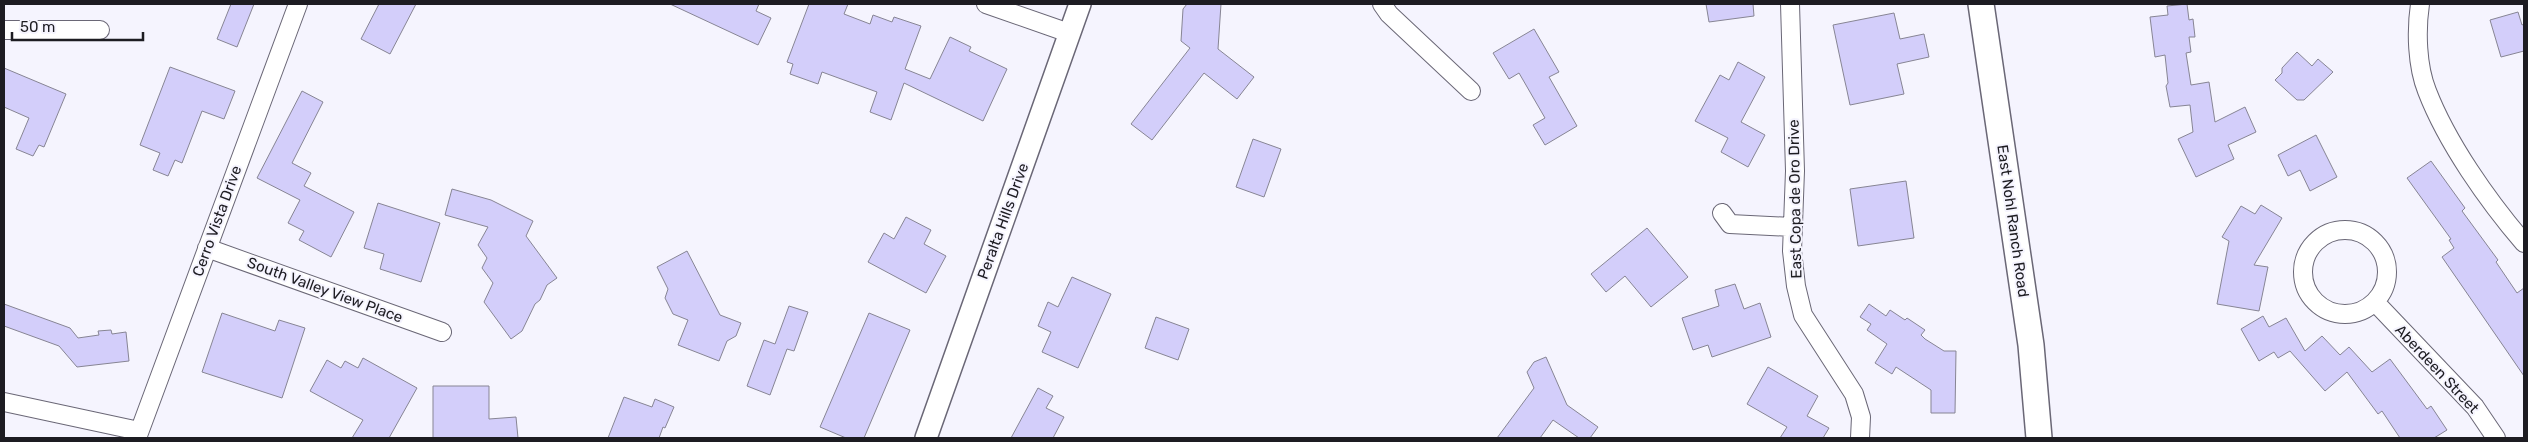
<svg xmlns="http://www.w3.org/2000/svg" width="2528" height="442" font-family="Rubik,sans-serif">
  <rect width="100%" height="100%" fill="#f5f4fe"/>
  <!-- building -->
  <path fill="#d3cefa" stroke="#878594" d="M 231,4 L 254,4 L 237,47 L 217,39 Z
    M 379,4 L 416,4 L 390,54 L 361,39 Z
    M 670,4 L 759,4 L 756,11 L 771,18 L 758,45 Z
    M 809,4 L 848,4 L 844,14 L 870,24 L 873,15 L 892,22 L 894,17 L 921,26 L 905,69 L 930,79 L 950,37 L 971,47 L 969,51 L 1007,69 L 983,121 L 904,83 L 891,120 L 870,112 L 877,92 L 822,72 L 818,84 L 790,74 L 793,64 L 787,62 Z
    M 1187,4 L 1221,4 L 1218,49 L 1254,77 L 1237,99 L 1204,73 L 1152,140 L 1131,124 L 1190,48 L 1181,41 L 1183,9 Z
    M 1706,4 L 1753,4 L 1754,16 L 1709,22 Z
    M 2187,4 L 2189,20 L 2193,19 L 2195,37 L 2189,37 L 2191,52 L 2186,53 L 2191,85 L 2209,82 L 2215,122 L 2245,107 L 2256,132 L 2228,145 L 2234,159 L 2196,177 L 2178,139 L 2193,132 L 2190,105 L 2170,107 L 2166,86 L 2168,83 L 2165,55 L 2155,57 L 2150,17 L 2168,15 L 2167,6 Z
    M 2518,12 L 2522,25 L 2524,24 L 2524,51 L 2501,57 L 2490,20 Z
    M 1894,13 L 1900,39 L 1924,34 L 1929,57 L 1897,64 L 1904,94 L 1850,105 L 1833,25 Z
    M 1534,29 L 1559,72 L 1549,77 L 1577,126 L 1545,145 L 1533,125 L 1545,118 L 1519,73 L 1509,79 L 1493,53 Z
    M 2297,52 L 2312,66 L 2318,59 L 2333,72 L 2304,100 L 2297,100 L 2275,80 L 2282,73 L 2282,68 Z
    M 1738,62 L 1765,77 L 1741,122 L 1765,135 L 1748,167 L 1721,152 L 1728,138 L 1695,121 L 1720,75 L 1729,80 Z
    M 170,67 L 235,91 L 224,119 L 202,111 L 182,163 L 175,160 L 168,176 L 153,170 L 160,153 L 140,145 Z
    M 4,68 L 66,94 L 44,147 L 39,145 L 33,156 L 16,149 L 29,118 L 4,107 Z
    M 302,91 L 323,102 L 292,163 L 311,173 L 304,186 L 354,212 L 331,257 L 299,240 L 304,231 L 288,223 L 300,200 L 257,178 Z
    M 2316,135 L 2337,177 L 2310,191 L 2300,170 L 2288,176 L 2278,155 Z
    M 1253,139 L 1281,149 L 1264,197 L 1236,187 Z
    M 2431,161 L 2465,208 L 2462,211 L 2498,260 L 2496,262 L 2517,293 L 2524,288 L 2524,376 L 2442,257 L 2454,248 L 2449,240 L 2451,239 L 2407,178 Z
    M 1906,181 L 1914,238 L 1858,246 L 1850,189 Z
    M 452,189 L 491,200 L 533,221 L 526,236 L 557,278 L 547,285 L 540,300 L 535,304 L 522,331 L 511,339 L 484,302 L 493,283 L 482,268 L 487,258 L 478,245 L 488,227 L 445,215 Z
    M 378,203 L 440,223 L 421,282 L 380,269 L 384,254 L 364,248 Z
    M 2261,205 L 2282,218 L 2254,265 L 2268,267 L 2259,311 L 2217,304 L 2229,241 L 2222,237 L 2241,206 L 2255,214 Z
    M 906,217 L 931,230 L 924,244 L 946,256 L 926,293 L 868,262 L 884,233 L 894,239 Z
    M 1647,228 L 1688,277 L 1651,307 L 1625,276 L 1606,292 L 1591,274 Z
    M 687,251 L 720,315 L 741,323 L 736,336 L 727,341 L 719,361 L 678,345 L 688,320 L 673,314 L 665,298 L 668,289 L 657,267 Z
    M 1072,277 L 1111,294 L 1078,368 L 1042,352 L 1051,332 L 1038,326 L 1048,302 L 1058,307 Z
    M 1735,284 L 1744,309 L 1760,303 L 1771,337 L 1712,357 L 1708,345 L 1693,350 L 1682,318 L 1719,306 L 1715,290 Z
    M 4,304 L 70,328 L 78,338 L 99,335 L 98,331 L 111,330 L 112,334 L 126,332 L 129,361 L 77,367 L 59,346 L 4,326 Z
    M 1869,304 L 1886,316 L 1890,310 L 1905,320 L 1907,318 L 1925,330 L 1921,335 L 1925,339 L 1944,351 L 1956,351 L 1955,413 L 1931,413 L 1931,390 L 1896,367 L 1892,374 L 1875,363 L 1887,344 L 1867,330 L 1871,324 L 1860,317 Z
    M 789,306 L 808,312 L 794,351 L 787,349 L 770,395 L 747,386 L 764,340 L 775,344 Z
    M 222,313 L 275,331 L 279,320 L 305,328 L 282,398 L 202,372 Z
    M 869,313 L 910,330 L 864,438 L 846,438 L 820,427 Z
    M 2263,316 L 2269,327 L 2286,318 L 2305,351 L 2322,336 L 2340,355 L 2349,347 L 2372,372 L 2390,359 L 2427,409 L 2431,406 L 2447,430 L 2434,438 L 2400,438 L 2382,411 L 2378,414 L 2347,372 L 2325,391 L 2290,351 L 2278,358 L 2274,352 L 2259,361 L 2241,329 Z
    M 1156,317 L 1189,329 L 1178,360 L 1145,348 Z
    M 1546,357 L 1567,405 L 1598,427 L 1590,438 L 1579,438 L 1553,420 L 1540,438 L 1497,438 L 1534,388 L 1527,372 L 1534,362 Z
    M 363,358 L 417,388 L 389,438 L 352,438 L 363,420 L 310,391 L 327,360 L 341,368 L 345,361 L 358,368 Z
    M 1768,367 L 1818,396 L 1807,416 L 1829,428 L 1823,438 L 1780,438 L 1787,427 L 1747,404 Z
    M 433,386 L 489,386 L 489,419 L 516,417 L 518,438 L 433,438 Z
    M 1038,388 L 1053,396 L 1046,408 L 1064,417 L 1053,438 L 1011,438 Z
    M 624,397 L 652,407 L 655,399 L 674,407 L 665,428 L 663,427 L 659,438 L 608,438 Z"/>
  <g fill="none" stroke-linecap="round" stroke-linejoin="round">
    <!-- minor casing -->
    <g stroke="#6a6776" stroke-width="20">
      <path id="minor" d="M 986,4 L 1069,33
        M 1382,4 L 1389,14 L 1471,91
        M 1790,4 L 1795,171 L 1792,251 L 1796,286 L 1803,315 L 1854,394 L 1861,417 L 1860,438
        M 2420,4 C 2416,31 2417,66 2427,91 C 2447,143 2488,201 2524,243
        M 4,30 L 100,30
        M 1722,213 L 1730,224 L 1792,227
        M2303 272a42 42 0 1 1 84 0a42 42 0 1 1-84 0Z
        M 207,248 L 442,332
        M 2375,302 L 2475,407 L 2496,438
        M 4,402 L 139,431
        M 137,438 L 298,4"/>
    </g>
    <!-- tertiary casing -->
    <g stroke="#6a6776" stroke-width="24">
      <path id="tertiary" d="M 926,438 L 1080,4"/>
    </g>
    <!-- secondary casing -->
    <g stroke="#6a6776" stroke-width="28">
      <path id="secondary" d="M 1981,4 L 2031,345 L 2039,438"/>
    </g>
    <!-- minor -->
    <use href="#minor" stroke="#fff" stroke-width="18"/>
    <!-- tertiary -->
    <use href="#tertiary" stroke="#fff" stroke-width="21"/>
    <!-- secondary -->
    <use href="#secondary" stroke="#fff" stroke-width="25"/>
  </g>
  <g text-anchor="middle" dominant-baseline="central" stroke-width="4" stroke-linejoin="round" paint-order="stroke">
    <!-- street labels -->
    <g font-size="15" fill="#1d1c22" stroke="#f5f4fe">
      <text transform="translate(1795 199) rotate(-91)">East Copa de Oro Drive</text>
      <text transform="translate(217 221) rotate(-70)">Cerro Vista Drive</text>
      <text transform="translate(1003 221) rotate(-70)">Peralta Hills Drive</text>
      <text transform="translate(2013 221) rotate(82)">East Nohl Ranch Road</text>
      <text transform="translate(325 290) rotate(20)">South Valley View Place</text>
      <text transform="translate(2437 369) rotate(47)">Aberdeen Street</text>
    </g>
  </g>
  <!-- border -->
  <rect width="2528" height="442" fill="none" stroke="#1d1c22" stroke-width="10"/>
  <!-- scale -->
  <path d="M12 32v8h131v-8" fill="none" stroke="#1d1c22" stroke-width="2.5"/>
  <text x="20" y="32" font-size="15" fill="#1d1c22" stroke="#f5f4fe" stroke-width="4" paint-order="stroke">50 m</text>
</svg>
